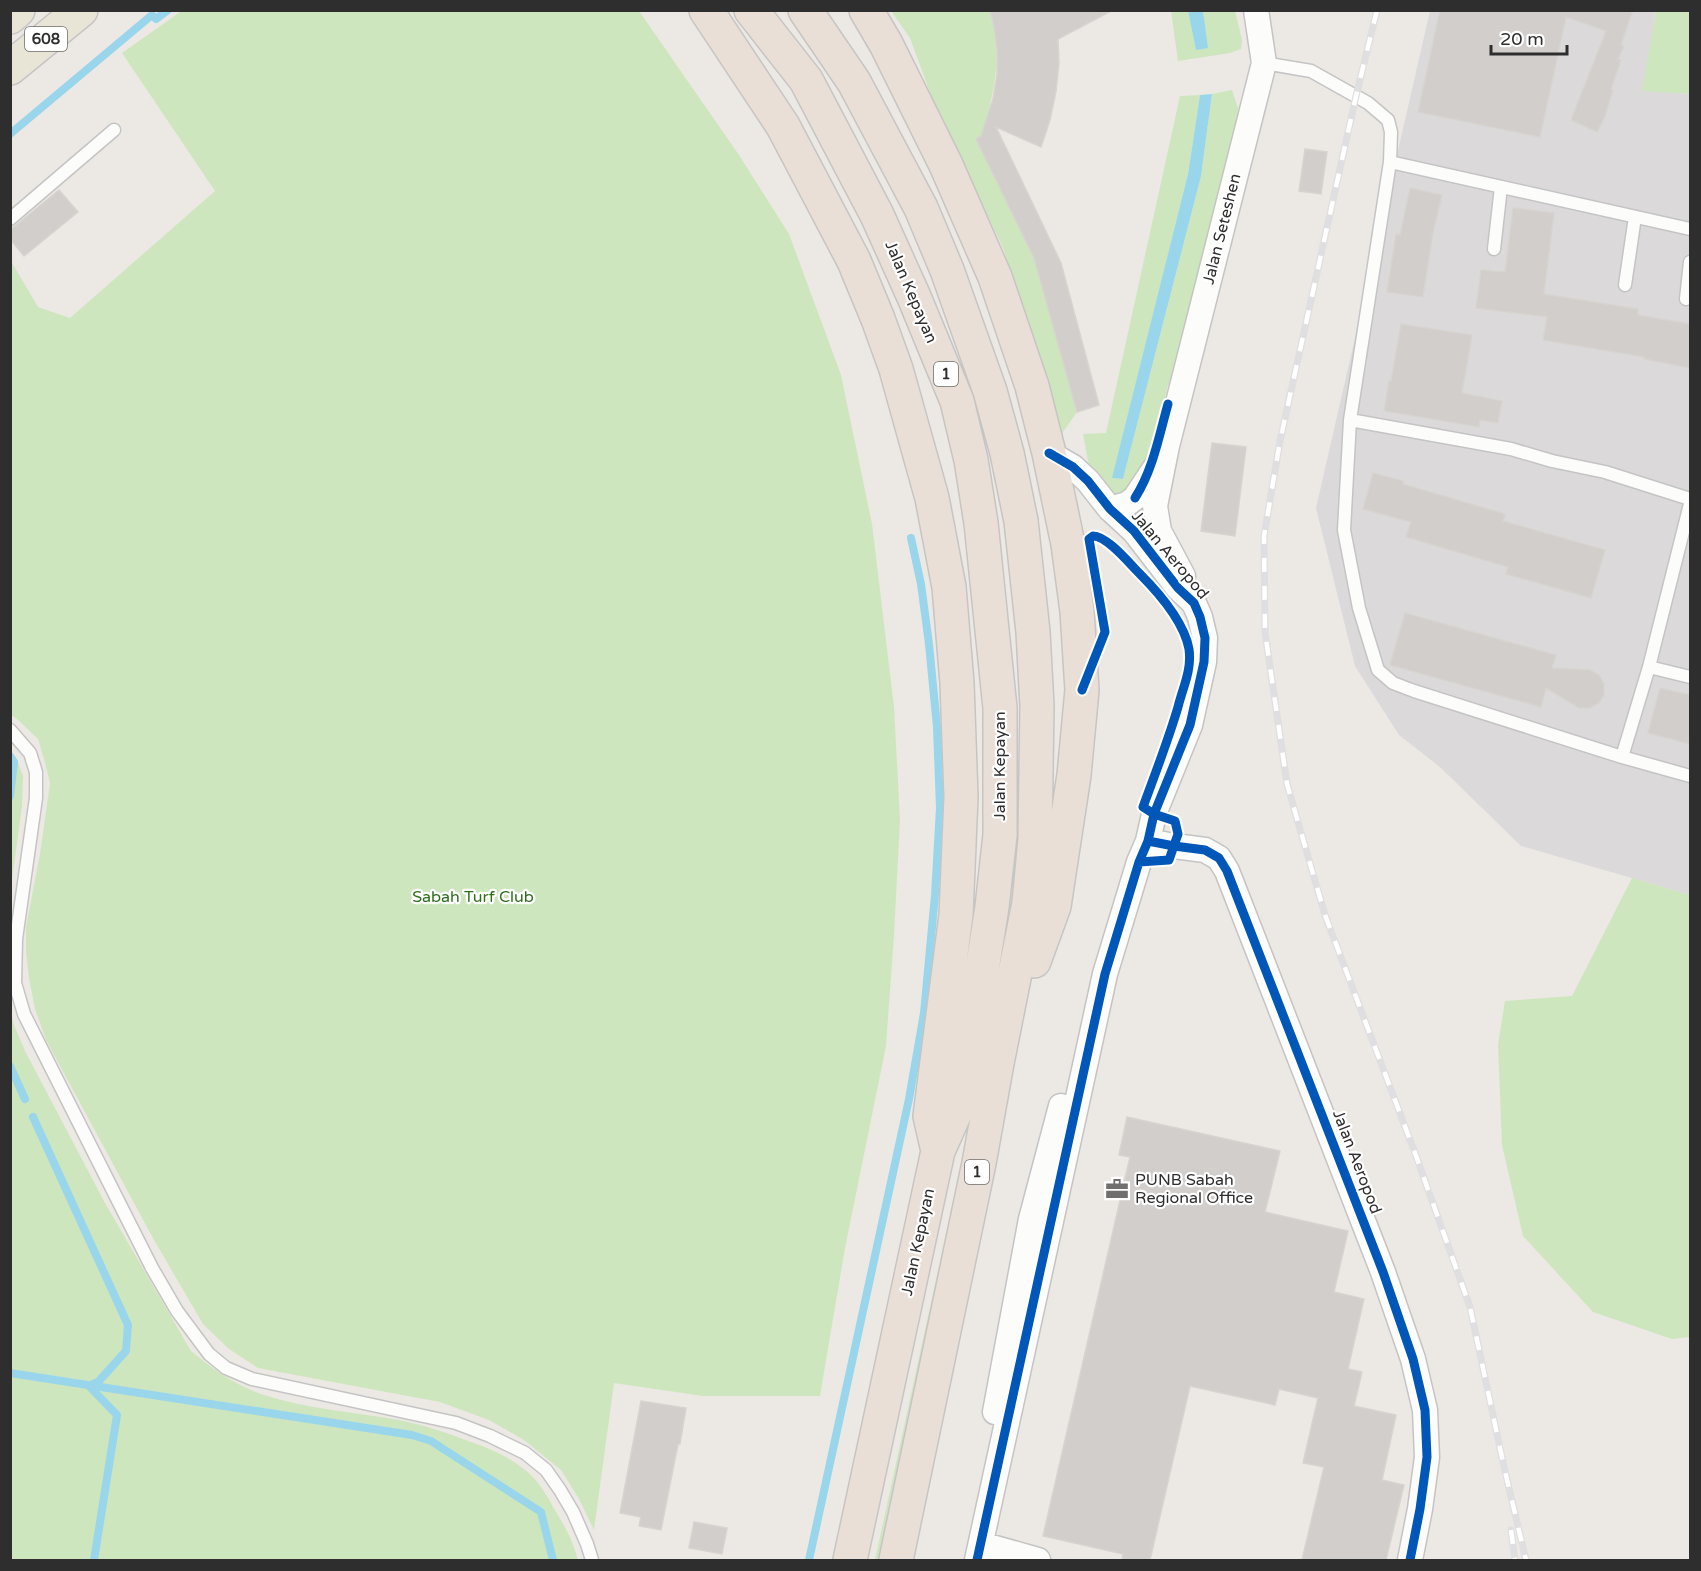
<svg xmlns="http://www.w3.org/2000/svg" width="1701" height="1571" font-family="'Varela Round',sans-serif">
  <rect width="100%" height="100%" fill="#ece8e4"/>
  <!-- industrial -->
  <path fill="#dcd9db" d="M 1430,11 L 1656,11 L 1643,90 L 1690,94 L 1690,895 L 1521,846 L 1440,767 L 1399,735 L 1355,666 L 1316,508 Z"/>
  <!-- green -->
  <path fill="#cee6be" d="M 183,10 L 639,11 L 739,155 L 789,234 L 841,375 L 872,524 L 894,707 L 900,820 L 894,935 L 886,1046 L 845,1248 L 820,1396 L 703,1396 L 614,1383 L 594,1530 L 579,1499 L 561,1470 L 524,1440 L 489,1420 L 440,1402 L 258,1368 L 229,1349 L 203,1324 L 154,1240 L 46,1040 L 35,1009 L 29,978 L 26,952 L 26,927 L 40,854 L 50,783 L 44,759 L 38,739 L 17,719 L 11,715 L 11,261 L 38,307 L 70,318 L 215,191 L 122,53 Z
    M 891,11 L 990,11 C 1001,49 997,85 985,123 L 996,127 L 976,139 L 1034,258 L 1077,412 L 1061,435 L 1043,364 L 1003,248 L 932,98 L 910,38 Z
    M 1171,11 L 1188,11 L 1196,50 L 1204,16 L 1203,11 L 1235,11 L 1242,40 L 1241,49 L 1230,53 L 1178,61 Z
    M 1656,11 L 1690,11 L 1690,94 L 1642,91 Z
    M 1232,90 L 1238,108 L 1236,126 L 1174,386 L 1168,385 L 1149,460 L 1137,488 L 1106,499 L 1091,476 L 1083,434 L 1106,433 L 1180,96 L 1200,95 L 1188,174 L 1113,478 L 1123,479 L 1201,176 L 1212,94 Z
    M 11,751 L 17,760 L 23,776 L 22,806 L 11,887 Z
    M 1632,878 L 1690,895 L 1690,1337 L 1672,1339 L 1593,1312 L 1523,1236 L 1502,1145 L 1498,1045 L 1505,1001 L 1572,996 Z
    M 10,1010 L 14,1025 L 25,1051 L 105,1203 L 191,1351 C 213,1369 236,1386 264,1395 C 307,1409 355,1412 399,1420 C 424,1425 450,1434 474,1443 C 497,1451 523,1464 539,1484 C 544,1491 549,1499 553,1507 C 564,1524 573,1541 578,1560 L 11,1560 Z
    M 985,1054 L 881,1560 L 875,1560 Z"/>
  <!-- water -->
  <path fill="#99d6ec" d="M 1188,11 L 1203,11 L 1208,48 L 1196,50 Z
    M 1212,94 L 1201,176 L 1123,479 L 1112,478 L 1188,174 L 1200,95 Z"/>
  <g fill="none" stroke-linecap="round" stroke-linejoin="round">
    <!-- stream -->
    <path stroke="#99d6ec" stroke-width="8" d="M 10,134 L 152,15 L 156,19 L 168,10
      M 10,756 L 14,762 L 10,796
      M 10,1066 L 25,1099
      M 33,1117 L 128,1325 L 126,1351 L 99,1381 L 89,1386 L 117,1415 L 94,1560
      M 10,1373 L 412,1435 L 431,1441 L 541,1512 L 553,1560
      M 809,1560 L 909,1099 L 924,1013 L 935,895 L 940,808 L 937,727 L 929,644 L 921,584 L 911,538"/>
  </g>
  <!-- building -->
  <path fill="#d1cecb" stroke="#d7d4d0" stroke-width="1.5" d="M 990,10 L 1113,10 L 1058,39 L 1059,63 L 1056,91 L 1050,120 L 1041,147 L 996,127 L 1061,263 L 1099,405 L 1077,412 L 1034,258 L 976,139 L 981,136 L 993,99 L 997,75 L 997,50 L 994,26 Z
    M 1440,10 L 1633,10 L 1621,45 L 1624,46 L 1618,59 L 1621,60 L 1611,89 L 1613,90 L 1605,116 L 1597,132 L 1571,120 L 1606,31 L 1566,17 L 1540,137 L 1418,112 Z
    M 1305,149 L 1327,152 L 1321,194 L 1299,191 Z
    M 1410,188 L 1442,195 L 1433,233 L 1423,297 L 1387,292 L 1396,234 L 1400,235 Z
    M 59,190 L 78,212 L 24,256 L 10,239 L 10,230 Z
    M 1513,208 L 1554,213 L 1544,294 L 1638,309 L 1638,315 L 1690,324 L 1690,368 L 1644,359 L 1644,357 L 1543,340 L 1547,317 L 1476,308 L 1481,270 L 1505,272 Z
    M 1401,324 L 1472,335 L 1462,393 L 1502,401 L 1498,423 L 1480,420 L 1479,427 L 1384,411 L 1389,381 L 1391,381 Z
    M 1212,443 L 1246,447 L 1235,536 L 1201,531 Z
    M 1373,473 L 1403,481 L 1403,484 L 1505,514 L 1503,521 L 1605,550 L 1591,598 L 1506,574 L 1508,567 L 1406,537 L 1411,522 L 1363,509 Z
    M 1405,613 L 1556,655 L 1552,668 L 1590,670 L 1599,675 L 1604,684 L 1604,695 L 1599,703 L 1590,708 L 1579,708 L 1546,688 L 1541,707 L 1390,665 Z
    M 1660,688 L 1690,695 L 1690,744 L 1648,733 Z
    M 1127,1117 L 1280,1151 L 1265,1212 L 1348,1231 L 1334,1292 L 1364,1299 L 1348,1369 L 1362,1372 L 1354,1406 L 1396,1415 L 1382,1480 L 1404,1485 L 1386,1560 L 1302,1560 L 1324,1467 L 1303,1463 L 1318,1398 L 1279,1389 L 1275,1405 L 1190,1386 L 1150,1560 L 1122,1560 L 1123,1554 L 1043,1536 L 1130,1157 L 1119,1155 Z
    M 641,1401 L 686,1408 L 680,1444 L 678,1444 L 661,1530 L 639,1526 L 641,1517 L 620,1513 Z
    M 694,1522 L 727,1528 L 722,1554 L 689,1548 Z"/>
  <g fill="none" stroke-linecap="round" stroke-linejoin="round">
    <!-- lane casing -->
    <g stroke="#c5c4c5" stroke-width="15">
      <path id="lane" d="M 1264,63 L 1311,71 L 1368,103 L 1388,120 L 1391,132 L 1390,162 L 1350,420 L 1511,449 L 1552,461 L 1605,472 L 1690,499
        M 1390,162 L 1690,229
        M 10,219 L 114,130
        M 1494,249 L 1501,187
        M 1625,285 L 1635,217
        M 1686,299 L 1690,262
        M 1350,420 L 1344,530 L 1359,608 L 1378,670 L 1393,683 L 1414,691 L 1622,757 L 1690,776
        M 1649,667 L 1690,677
        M 10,730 L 30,753 L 36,772 L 36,798 L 16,939 L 15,983 L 24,1014 L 152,1268 L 177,1311 L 209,1354 L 226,1368 L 252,1379 L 456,1423 L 490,1436 L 525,1453 L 546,1470 L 560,1490 L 573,1512 L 587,1544 L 592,1560
        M 1622,757 L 1649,667 L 1690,504"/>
    </g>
    <!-- street casing -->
    <g stroke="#c5c4c5" stroke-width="27">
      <path id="street" d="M 1110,509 L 1127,504 L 1135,498 L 1161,459
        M 1183,576 L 1159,531 L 1155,506 L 1167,446 L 1264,63 L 1256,10
        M 1148,841 L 1174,846 L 1205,850 L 1219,858 L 1227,871 L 1383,1272 L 1413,1359 L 1425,1410 L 1427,1457 L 1420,1509 L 1410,1560
        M 995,1412 L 1031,1219 L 1061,1106
        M 981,1544 L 1038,1560
        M 977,1560 L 1105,974 L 1139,862 L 1148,841 L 1154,814 L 1190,725 L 1204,662 L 1205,638 L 1200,617 L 1194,603 L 1178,588 L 1134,531 L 1110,509 L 1088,481 L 1073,467 L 1049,453"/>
    </g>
    <!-- primary casing -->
    <g stroke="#c6c5c4" stroke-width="36">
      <path id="primary" d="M 10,17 L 18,10
        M 10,68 L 81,10"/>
    </g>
    <!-- highway casing -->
    <g stroke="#c6c5c4" stroke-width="36">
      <path id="highway" d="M 706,10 L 783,126 L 854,261 L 878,319 L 896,369 L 932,498 L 949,587 L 957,683 L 961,797 L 956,915 L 930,1116 L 938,1151
        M 751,10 L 806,80 L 877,215 L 914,297 L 957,401 L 971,460 L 981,523 L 1000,708 L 1000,835 L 992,907 L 969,1052 L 954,1115 L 938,1151 L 850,1560
        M 805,10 L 854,82 L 921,208 L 947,270 L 990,391 L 1007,453 L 1021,521 L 1033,632 L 1037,706 L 1035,839 L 1029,903 L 997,1063 L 979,1163 L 896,1560
        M 866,10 L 886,44 L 946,165 L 995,277 L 1032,386 L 1049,453 L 1068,544 L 1077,611 L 1082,690 L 1074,775 L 1054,906 L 1034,961"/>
    </g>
    <!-- lane -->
    <use href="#lane" stroke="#fcfcfb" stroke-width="12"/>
    <!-- street -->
    <use href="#street" stroke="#fcfcfb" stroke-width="24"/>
    <!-- primary -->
    <use href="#primary" stroke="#e8e4d6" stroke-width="33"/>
    <!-- highway -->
    <use href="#highway" stroke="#eadfd6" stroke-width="33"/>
    <!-- rail casing -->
    <g stroke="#dfdfe1" stroke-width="7">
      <path id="rail" d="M 1377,10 L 1356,96 L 1280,441 L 1264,536 L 1265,632 L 1287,784 L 1325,915 L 1415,1153 L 1470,1307 L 1504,1467 L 1526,1560
        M 1511,1530 L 1515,1560"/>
    </g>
    <!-- rail -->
    <use href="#rail" stroke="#fff" stroke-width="4.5" stroke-dasharray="14" stroke-linecap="butt"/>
    <!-- cycleway casing -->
    <g stroke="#fff" stroke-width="13">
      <path id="cycleway" d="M 1135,498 C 1153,470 1159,436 1168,404
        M 1082,690 L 1105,632 L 1089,539 L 1093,536 C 1107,536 1129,563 1139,573 C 1158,592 1184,622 1189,649 C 1192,670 1183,687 1178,707 C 1168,741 1155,774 1143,807 L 1154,814 L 1175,821 L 1178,834 L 1169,860 L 1139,862
        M 1148,841 L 1174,846 L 1205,850 L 1219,858 L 1227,871 L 1383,1272 L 1413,1359 L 1425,1410 L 1427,1457 L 1420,1509 L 1410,1560
        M 977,1560 L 1105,974 L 1139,862 L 1148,841 L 1154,814 L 1190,725 L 1204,662 L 1205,638 L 1200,617 L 1194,603 L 1178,588 L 1134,531 L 1110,509 L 1088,481 L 1073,467 L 1049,453"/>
    </g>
    <!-- cycleway -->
    <use href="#cycleway" stroke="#0057b8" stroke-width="9"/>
  </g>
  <!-- icons -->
  <defs>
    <g id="office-bare" transform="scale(1.8)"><path d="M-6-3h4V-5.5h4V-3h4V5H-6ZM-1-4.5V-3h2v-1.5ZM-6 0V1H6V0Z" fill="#706f6e" stroke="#fff" stroke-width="2.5" paint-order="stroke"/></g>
  </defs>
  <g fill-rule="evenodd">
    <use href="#office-bare" x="1117" y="1189"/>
  </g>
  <g text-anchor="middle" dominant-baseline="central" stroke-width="4.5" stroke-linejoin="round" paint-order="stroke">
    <!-- shield labels -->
    <g fill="#fff" stroke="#6d6d6d" stroke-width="1.5">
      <rect x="25" y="27" width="42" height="24" rx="4.5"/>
      <rect x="934" y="362" width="24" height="24" rx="4.5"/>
      <rect x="965" y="1160" width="24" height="24" rx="4.5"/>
    </g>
    <g font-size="15" font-weight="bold" fill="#2e2e2e">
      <text x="46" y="39">608</text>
      <text x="946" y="374">1</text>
      <text x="977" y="1172">1</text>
    </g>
    <!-- street labels -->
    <g font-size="16" fill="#2e2e2e" stroke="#fff">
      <text transform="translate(1222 229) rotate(-76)">Jalan Seteshen</text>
      <text transform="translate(911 292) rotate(67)">Jalan Kepayan</text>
      <text transform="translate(1170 555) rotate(50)">Jalan Aeropod</text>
      <text transform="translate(1000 766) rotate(-90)">Jalan Kepayan</text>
      <text transform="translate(1357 1162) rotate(69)">Jalan Aeropod</text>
      <text transform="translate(918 1242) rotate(-78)">Jalan Kepayan</text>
    </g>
    <!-- park labels -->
    <g font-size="16" fill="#2c6e1b" stroke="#fff">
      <text x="473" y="897">Sabah Turf Club</text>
    </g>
    <!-- poi labels -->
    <g font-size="16" fill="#2e2e2e" stroke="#fff" text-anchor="start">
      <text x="1135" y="1180">PUNB Sabah<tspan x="1135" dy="18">Regional Office</tspan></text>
    </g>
  </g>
  <!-- border -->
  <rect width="1701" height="1571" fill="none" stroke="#2e2e2e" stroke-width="24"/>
  <!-- scale -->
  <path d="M1491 45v9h76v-9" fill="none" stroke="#2e2e2e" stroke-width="3"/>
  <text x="1500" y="45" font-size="18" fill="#2e2e2e" stroke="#ffffff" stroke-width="4.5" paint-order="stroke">20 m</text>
</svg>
